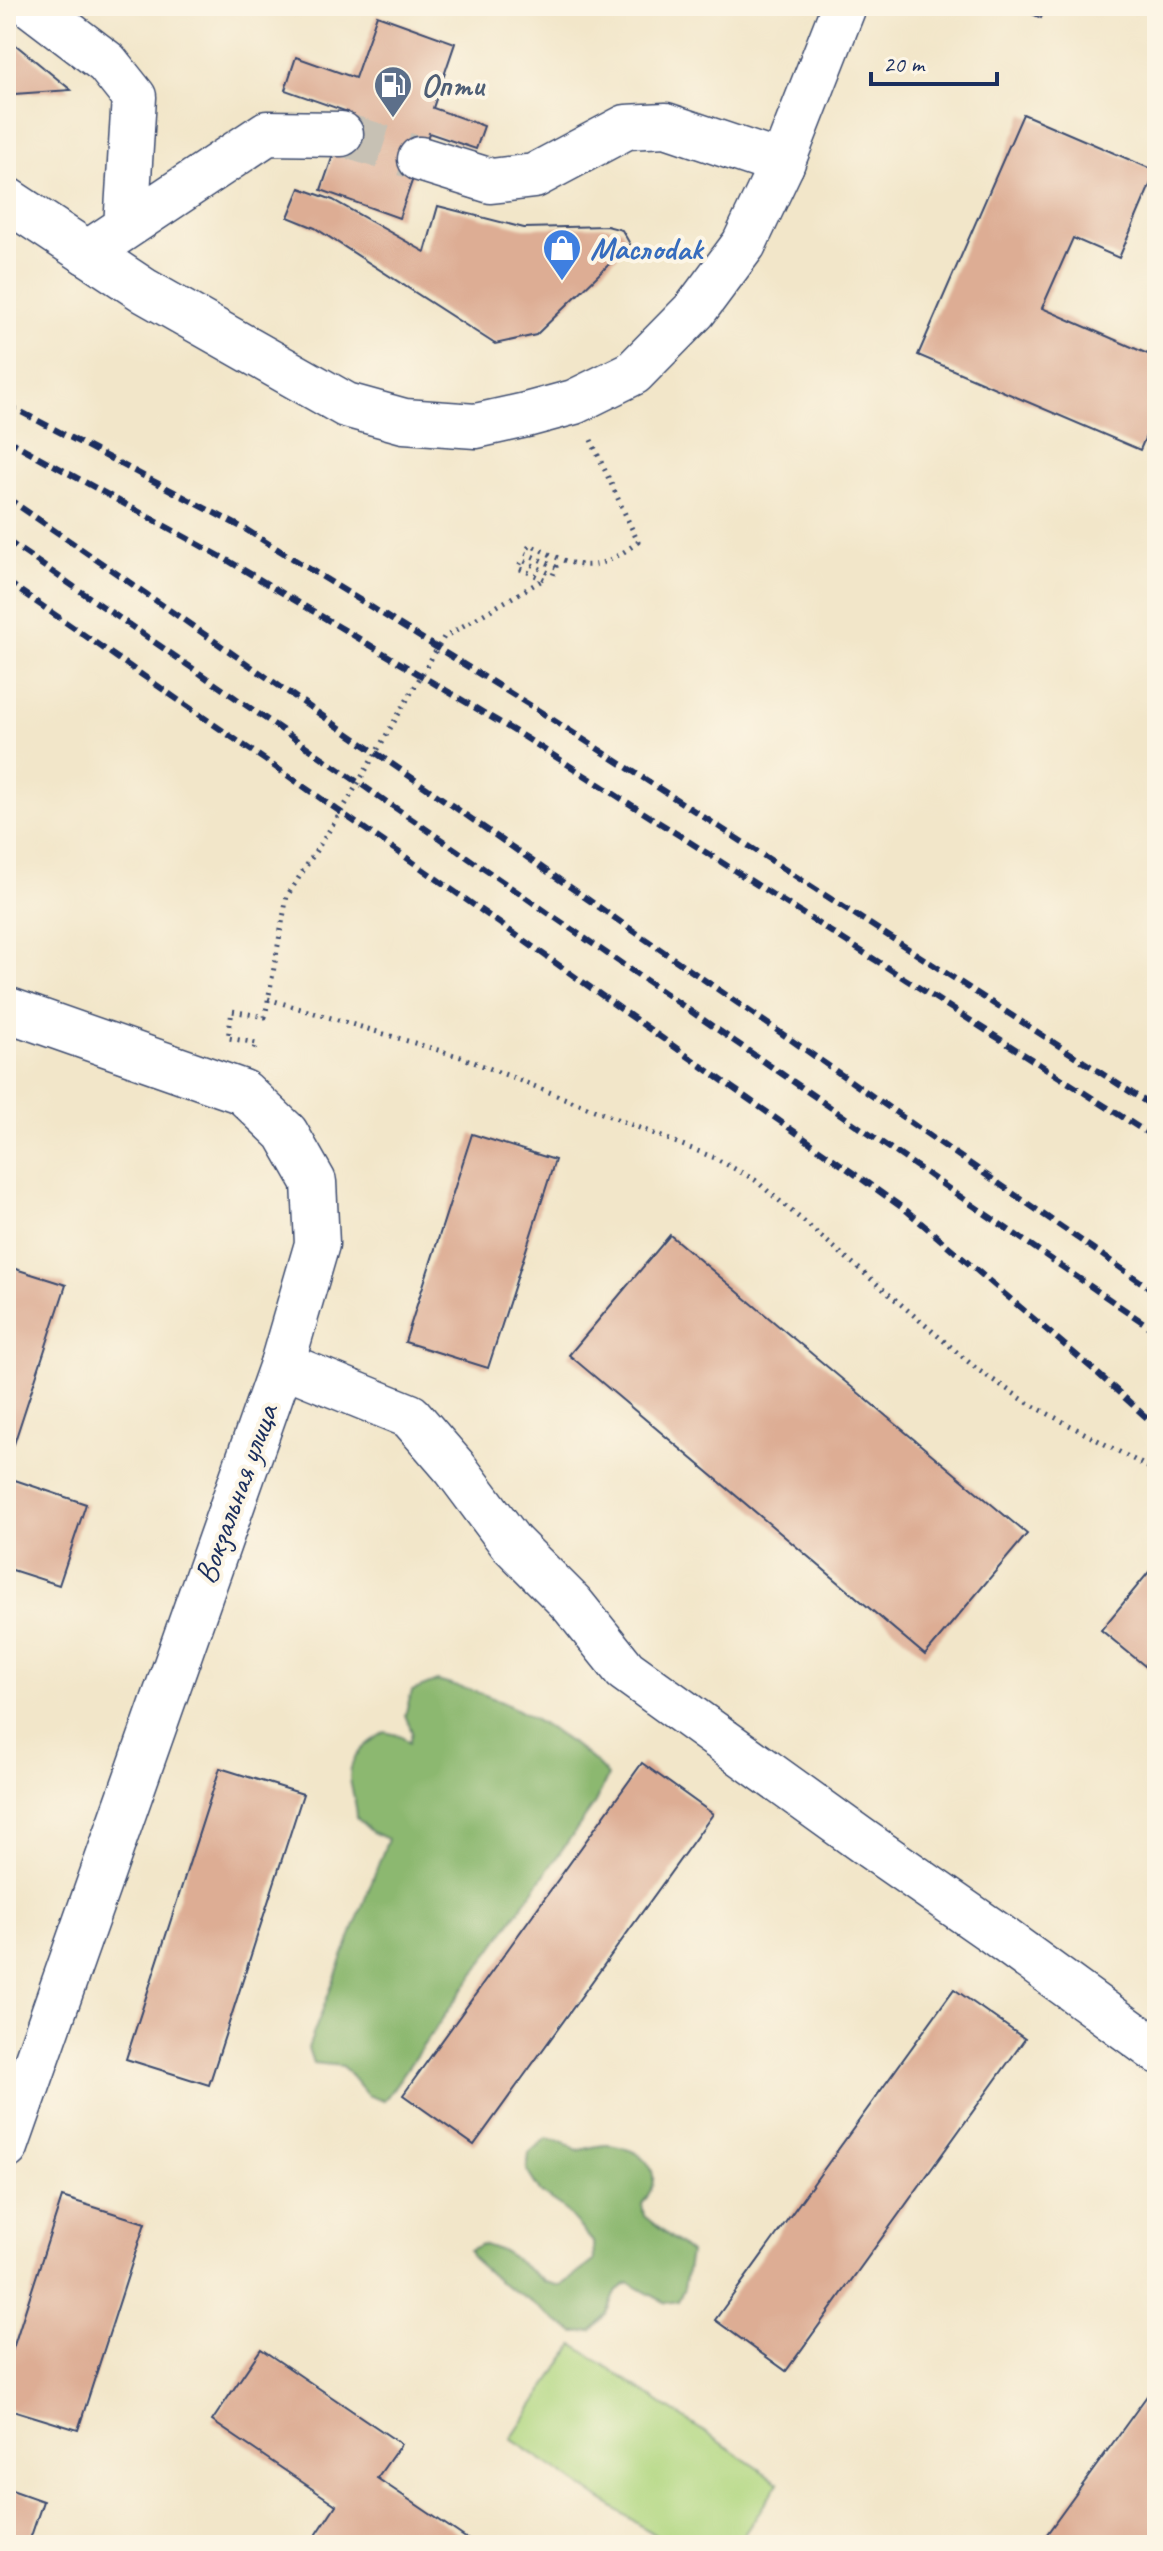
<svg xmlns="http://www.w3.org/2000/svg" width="1163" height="2551" font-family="Caveat,sans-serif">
  <rect width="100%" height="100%" fill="#fcf5e5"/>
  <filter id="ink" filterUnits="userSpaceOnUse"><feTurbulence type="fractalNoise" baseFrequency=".0125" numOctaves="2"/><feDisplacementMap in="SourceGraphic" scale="16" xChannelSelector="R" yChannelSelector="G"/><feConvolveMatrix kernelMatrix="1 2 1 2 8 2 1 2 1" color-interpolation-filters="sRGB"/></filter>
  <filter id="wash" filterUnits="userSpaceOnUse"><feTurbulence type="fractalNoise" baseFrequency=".006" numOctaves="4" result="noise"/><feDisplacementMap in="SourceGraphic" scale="32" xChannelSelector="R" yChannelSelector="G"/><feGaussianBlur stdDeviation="1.8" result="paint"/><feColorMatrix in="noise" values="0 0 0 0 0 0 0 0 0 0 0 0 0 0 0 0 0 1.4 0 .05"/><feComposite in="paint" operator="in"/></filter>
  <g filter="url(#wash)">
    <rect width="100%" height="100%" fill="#f2e6c9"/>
    <!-- green -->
    <path fill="#b1d781" stroke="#668370" stroke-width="2" d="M 574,2345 L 779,2482 L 737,2545 L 670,2545 L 511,2439 Z"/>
    <!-- forest -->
    <path fill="#8cb86f" stroke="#547466" stroke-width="2" d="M 437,1681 C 453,1686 469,1689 485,1695 C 518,1707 587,1749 608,1776 L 595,1803 L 384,2101 L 367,2095 L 343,2066 L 313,2063 L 308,2048 L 388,1839 L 372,1832 L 357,1818 C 357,1803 351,1791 350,1778 C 349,1755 368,1742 385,1732 L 402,1736 L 409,1743 L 412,1732 L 405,1715 L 412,1691 Z
      M 546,2138 L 564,2142 L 577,2151 C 587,2149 598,2144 609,2145 C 644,2149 668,2172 642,2204 L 644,2216 L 690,2253 L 684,2288 L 678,2301 L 666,2303 L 629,2283 C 612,2289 614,2302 606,2315 C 602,2321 597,2326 592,2331 L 575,2332 L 555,2320 L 533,2303 L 498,2281 L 472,2258 L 469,2250 L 482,2244 L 505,2252 L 545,2282 L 561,2286 L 594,2261 L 593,2242 L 562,2207 L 541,2193 L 527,2171 L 529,2153 Z"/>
    <g id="blocks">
      <!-- building -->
      <path fill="#ddad94" d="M 1014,6 L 1046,6 L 1041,18 Z
        M 377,15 L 455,43 L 433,108 L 484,126 L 476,149 L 429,133 L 399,218 L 321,190 L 348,112 L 285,90 L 296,57 L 355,78 Z
        M 6,37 L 71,90 L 14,94 L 6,93 Z
        M 1023,114 L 1156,171 L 1119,258 L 1073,238 L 1042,308 L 1157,358 L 1157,410 L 1140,450 L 918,355 Z
        M 300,188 L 333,200 L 425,252 L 438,206 L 524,228 L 607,226 L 622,230 L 630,244 L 536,335 L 495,344 L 315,228 L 288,217 Z
        M 472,1134 L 555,1160 L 488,1368 L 405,1342 Z
        M 670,1235 L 1027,1534 L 925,1655 L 569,1355 Z
        M 6,1266 L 66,1285 L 14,1444 L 6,1441 Z
        M 6,1477 L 86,1504 L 59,1585 L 6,1568 Z
        M 1157,1562 L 1157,1676 L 1101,1630 Z
        M 642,1763 L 713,1814 L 474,2145 L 403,2095 Z
        M 220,1768 L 303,1794 L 209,2085 L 126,2059 Z
        M 954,1989 L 1025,2039 L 786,2371 L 715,2320 Z
        M 62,2197 L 145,2223 L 78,2430 L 6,2408 L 6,2370 Z
        M 261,2349 L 401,2444 L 377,2478 L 476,2545 L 321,2545 L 313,2540 L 336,2505 L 212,2421 Z
        M 1157,2382 L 1157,2531 L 1147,2545 L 1039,2545 Z
        M 6,2488 L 43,2501 L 28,2545 L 6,2545 Z"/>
    </g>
  </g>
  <g filter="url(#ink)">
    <use href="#blocks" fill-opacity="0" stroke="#3b4a6e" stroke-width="2"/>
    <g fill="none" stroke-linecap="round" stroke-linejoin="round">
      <!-- minor-tunnel -->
      <path stroke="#c7c1b4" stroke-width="44" stroke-dasharray="44 22" stroke-linecap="butt" d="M 341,134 L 420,159"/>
      <!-- minor casing -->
      <g stroke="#3b4a6e" stroke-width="47">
        <path id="minor" d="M 32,6 L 107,63 L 134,97 L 126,227
          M 420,159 L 491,181 L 534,176 L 626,127 L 666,125 L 782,164
          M 87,253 L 267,133 L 341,134
          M 282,1364 L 410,1416 L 455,1468 L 511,1543 L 572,1604 L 625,1670 L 864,1842 L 995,1933 L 1157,2051"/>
      </g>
      <!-- major casing -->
      <g stroke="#3b4a6e" stroke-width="47">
        <path id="major" d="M 6,199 L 145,291 L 346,405 L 404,421 L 476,426 L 526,415 L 574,402 L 633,373 L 695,310 L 744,244 L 782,164 L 844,6
          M 6,1009 L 243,1092 L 286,1133 L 314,1182 L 317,1244 L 282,1364 L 6,2147"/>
      </g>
      <!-- path -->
      <path stroke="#3b4a6e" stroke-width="5" stroke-dasharray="2 6" stroke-linecap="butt" d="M 544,579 L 518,568 L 522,560 L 553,575 L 556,567 L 525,553 L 530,545 C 579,568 591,577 638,542 L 591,440
        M 268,999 L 461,1057 L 715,1158 L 755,1180 L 978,1370 L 1028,1403 L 1157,1472
        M 255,1049 L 257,1043 L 228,1038 L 232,1011 L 265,1017 L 287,896 L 341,812 L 444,637 L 544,579"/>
      <!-- minor -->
      <use href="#minor" stroke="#fff" stroke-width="44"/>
      <!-- major -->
      <use href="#major" stroke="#fff" stroke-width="44"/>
      <!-- rail -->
      <path stroke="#1b2f5e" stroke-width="6" stroke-dasharray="12 6" stroke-linecap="butt" d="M 6,404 L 245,529 L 536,709 L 1157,1109
        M 6,439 L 227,560 L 526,738 L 1157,1139
        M 6,497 L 1157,1293
        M 6,540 L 1157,1332
        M 6,581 L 407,858 L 907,1211 L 1094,1370 L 1157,1427"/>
    </g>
  </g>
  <!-- icons -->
  <defs>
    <g id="fuel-pin" transform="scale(2)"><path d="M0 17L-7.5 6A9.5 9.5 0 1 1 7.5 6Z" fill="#5c6f8a" stroke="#fcf5e5"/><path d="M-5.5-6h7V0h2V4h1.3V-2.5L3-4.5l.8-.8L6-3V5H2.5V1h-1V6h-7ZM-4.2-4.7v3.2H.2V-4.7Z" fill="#fff"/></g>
    <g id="shop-pin" transform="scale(2)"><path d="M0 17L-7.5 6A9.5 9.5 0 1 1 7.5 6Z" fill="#3f7fe0" stroke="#fcf5e5"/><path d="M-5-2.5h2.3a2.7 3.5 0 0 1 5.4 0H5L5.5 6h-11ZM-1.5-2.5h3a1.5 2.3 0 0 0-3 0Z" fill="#fff"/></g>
  </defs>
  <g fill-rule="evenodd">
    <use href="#fuel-pin" x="393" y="85"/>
    <use href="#shop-pin" x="562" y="248"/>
  </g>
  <g text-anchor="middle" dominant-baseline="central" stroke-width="8" stroke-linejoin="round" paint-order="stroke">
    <!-- service labels -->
    <g font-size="32" font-weight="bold" fill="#4e5e75" stroke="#fcf5e5" text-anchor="start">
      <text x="421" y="85">Опти</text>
    </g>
    <!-- shop labels -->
    <g font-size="32" font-weight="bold" fill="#366cbe" stroke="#fcf5e5" text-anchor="start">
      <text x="590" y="248">Mаслоdak</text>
    </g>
    <!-- street labels -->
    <g font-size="32" fill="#1b2f5e" stroke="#fcf5e5">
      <text transform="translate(236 1494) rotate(-70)">Вокзальная улица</text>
    </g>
  </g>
  <!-- margin -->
  <rect width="1163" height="2551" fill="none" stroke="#fcf5e5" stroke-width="32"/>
  <!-- scale -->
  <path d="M871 72v12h126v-12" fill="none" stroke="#1b2f5e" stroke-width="4"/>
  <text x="883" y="72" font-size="24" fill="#1b2f5e" stroke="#fcf5e5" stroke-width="6" paint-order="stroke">20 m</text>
</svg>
